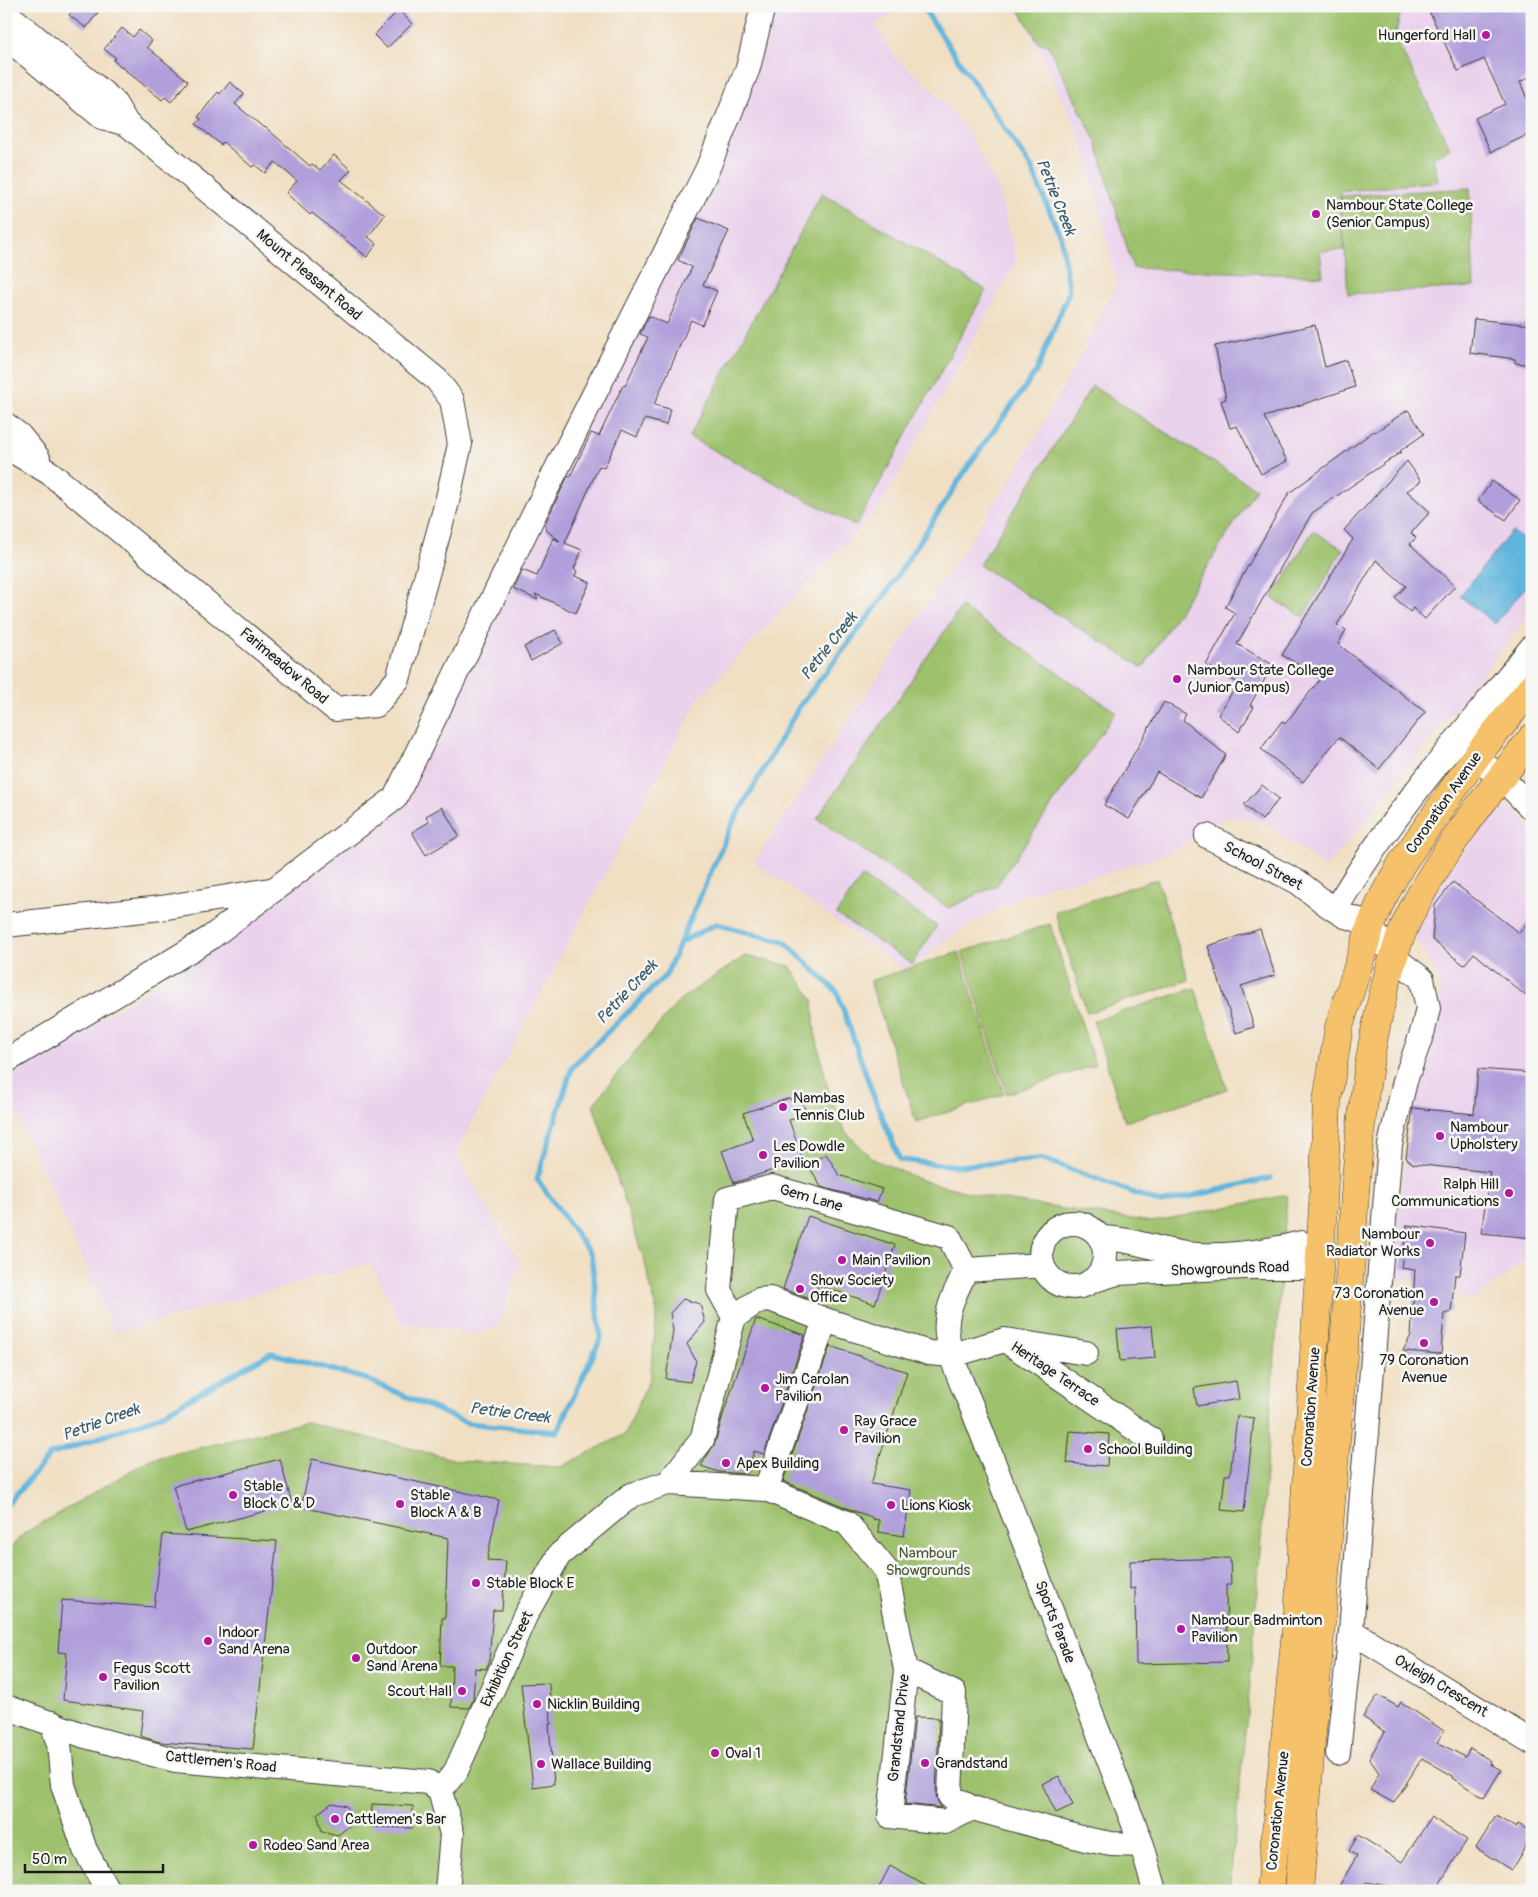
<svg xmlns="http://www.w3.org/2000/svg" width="1538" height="1897" font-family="Pangolin,sans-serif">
  <rect width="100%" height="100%" fill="#f6f6f2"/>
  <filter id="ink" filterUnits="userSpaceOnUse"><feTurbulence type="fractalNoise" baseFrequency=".02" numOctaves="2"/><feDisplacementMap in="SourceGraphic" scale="10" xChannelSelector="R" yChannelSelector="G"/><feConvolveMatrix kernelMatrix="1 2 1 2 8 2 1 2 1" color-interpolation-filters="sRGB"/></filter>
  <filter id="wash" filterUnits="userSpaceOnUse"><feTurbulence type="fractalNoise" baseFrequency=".0096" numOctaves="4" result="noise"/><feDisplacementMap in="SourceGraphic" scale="20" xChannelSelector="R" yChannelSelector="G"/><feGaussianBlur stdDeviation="1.12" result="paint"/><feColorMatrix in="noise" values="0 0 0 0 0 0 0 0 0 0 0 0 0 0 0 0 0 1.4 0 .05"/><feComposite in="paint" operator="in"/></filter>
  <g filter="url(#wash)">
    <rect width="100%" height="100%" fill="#f1dfc3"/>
    <!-- built -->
    <path fill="#ead1ec" d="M 767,6 L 862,6 L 868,16 L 863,6 L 905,6 L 874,25 L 896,58 L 931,88 L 966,128 L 997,186 L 1017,261 L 880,507 L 699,698 L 455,1154 L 520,1262 L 499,1325 L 479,1334 L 401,1323 L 371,1263 L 115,1333 L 6,1089 L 6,1077 L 218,947 L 400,798 L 711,172 L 766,45 Z
      M 1015,6 L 1532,6 L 1532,612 L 1371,814 L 1325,868 L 1265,822 L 1227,816 L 1169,853 L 1095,877 L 1052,885 L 1020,897 L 964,928 L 905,970 L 754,862 L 1017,470 L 1074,368 L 1117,284 L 1084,146 L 1028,27 Z
      M 1495,807 L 1508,807 L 1515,811 L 1532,829 L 1532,1256 L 1473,1300 L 1456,1295 L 1458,1285 L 1389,1277 L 1412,1108 L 1438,1016 L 1440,996 L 1440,981 L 1416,940 L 1414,931 L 1416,916 Z"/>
    <!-- green -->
    <path fill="#9dc16c" stroke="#5c6e44" d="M 1017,6 L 1402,6 L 1395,37 L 1450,148 L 1433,157 L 1438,181 L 1340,192 L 1344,250 L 1320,251 L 1323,276 L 1133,268 L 1096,142 L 1048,45 L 1038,42 Z
      M 1470,188 L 1474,287 L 1348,294 L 1341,196 Z
      M 822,193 L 986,290 L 856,526 L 689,437 Z
      M 1092,386 L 1256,489 L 1143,668 L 979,565 Z
      M 1313,531 L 1343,549 L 1303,617 L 1272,598 Z
      M 961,607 L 1116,712 L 997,885 L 949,908 L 817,819 Z
      M 862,877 L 937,926 L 912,964 L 836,914 Z
      M 1157,879 L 1189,980 L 1087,1013 L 1055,912 Z
      M 1050,924 L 1095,1065 L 1007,1094 L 962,952 Z
      M 959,952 L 1004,1094 L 916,1122 L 870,981 Z
      M 745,956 L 790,966 L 813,999 L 815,1032 L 828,1089 L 845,1131 L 873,1159 L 921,1180 L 991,1198 L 1152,1222 L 1287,1195 L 1250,1684 L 1229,1891 L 6,1891 L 6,1553 L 23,1534 L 149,1460 L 306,1422 L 461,1461 L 561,1467 L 625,1434 L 650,1378 L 657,1313 L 645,1263 L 593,1105 L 632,1055 L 681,999 Z
      M 1195,988 L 1227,1089 L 1125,1122 L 1093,1021 Z"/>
    <!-- water -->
    <path fill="#61b5dd" stroke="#3e687c" d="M 1512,531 L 1532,547 L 1532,579 L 1495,624 L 1460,596 Z"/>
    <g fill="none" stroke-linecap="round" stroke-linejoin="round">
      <!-- stream -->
      <path stroke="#61b5dd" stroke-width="5.5" d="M 681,942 L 716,924 L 785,942 L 837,992 L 874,1097 L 900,1160 L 957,1166 L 1043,1159 L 1161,1203 L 1271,1178
        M 6,1506 L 50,1455 L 157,1417 L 271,1353 L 366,1379 L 467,1423 L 557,1432 L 601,1338 L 591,1255 L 537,1179 L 572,1067 L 666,975 L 731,826 L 799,707 L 883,598 L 971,462 L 1036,372 L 1069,292 L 1061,238 L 1031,167 L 922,6"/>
    </g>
    <g id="blocks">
      <!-- building -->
      <path fill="#b09fdb" d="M 77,6 L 103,6 L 86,28 L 69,15 Z
        M 1439,6 L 1532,6 L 1532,76 L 1520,82 L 1532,110 L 1532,133 L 1491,152 L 1475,118 L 1505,104 L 1484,59 L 1458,71 L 1429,11 Z
        M 399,10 L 412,24 L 387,48 L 374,35 Z
        M 122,28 L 133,37 L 139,30 L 152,41 L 147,47 L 188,81 L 171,102 L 165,97 L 162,100 L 113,60 L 116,58 L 104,49 Z
        M 230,82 L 244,94 L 235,104 L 264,128 L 265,127 L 310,166 L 312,164 L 320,170 L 334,155 L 351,170 L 341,180 L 385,215 L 368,237 L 377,244 L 367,257 L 312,213 L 310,215 L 286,193 L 297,181 L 275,162 L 265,173 L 255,165 L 252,167 L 223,142 L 221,145 L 196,124 L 201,119 L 198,117 L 218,92 L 220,94 Z
        M 698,218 L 729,231 L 703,285 L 717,291 L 702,325 L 691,320 L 654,405 L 670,409 L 666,425 L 645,419 L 637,437 L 622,430 L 604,468 L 599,466 L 565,543 L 582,550 L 574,569 L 577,571 L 575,576 L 590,582 L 576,613 L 535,594 L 538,600 L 513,589 L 522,570 L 537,576 L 553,538 L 560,541 L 546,530 L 545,524 L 568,476 L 570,477 L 591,433 L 599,436 L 623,385 L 625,386 L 648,337 L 640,334 L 649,316 L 667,324 L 692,267 L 678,260 Z
        M 1474,319 L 1532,325 L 1532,365 L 1515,363 L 1515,359 L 1470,353 Z
        M 1315,325 L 1325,367 L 1346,360 L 1355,387 L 1264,417 L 1287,461 L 1261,474 L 1237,426 L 1230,428 L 1221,401 L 1226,399 L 1215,346 Z
        M 1408,410 L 1424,434 L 1400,451 L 1401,452 L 1312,513 L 1237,644 L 1273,665 L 1250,705 L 1254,707 L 1239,732 L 1218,715 L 1238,683 L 1206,665 L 1235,613 L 1225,607 L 1289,493 L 1374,431 L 1375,432 Z
        M 1407,461 L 1421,481 L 1407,491 L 1430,512 L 1411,533 L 1416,538 L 1410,544 L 1455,586 L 1425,619 L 1413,608 L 1410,612 L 1395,598 L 1406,586 L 1376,560 L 1337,625 L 1346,630 L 1338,644 L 1425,712 L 1379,769 L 1339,737 L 1303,782 L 1261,749 L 1282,721 L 1285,724 L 1321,678 L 1282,655 L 1353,539 L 1344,530 Z
        M 1492,481 L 1520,500 L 1506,520 L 1478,501 Z
        M 555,630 L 563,643 L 531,661 L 524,647 Z
        M 1164,702 L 1186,714 L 1183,720 L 1226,755 L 1201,798 L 1157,772 L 1129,819 L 1104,805 Z
        M 1262,785 L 1279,799 L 1262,820 L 1244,805 Z
        M 442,807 L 459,836 L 426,855 L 412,832 L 429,822 L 426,816 Z
        M 1453,882 L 1519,933 L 1532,917 L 1532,1001 L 1474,953 L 1464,965 L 1432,940 L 1435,905 Z
        M 1260,929 L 1275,975 L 1241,986 L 1254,1027 L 1236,1033 L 1208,946 Z
        M 1478,1069 L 1532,1073 L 1532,1238 L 1481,1233 L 1490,1172 L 1413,1164 L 1406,1158 L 1413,1108 L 1474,1114 Z
        M 790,1098 L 791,1101 L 801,1098 L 807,1115 L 789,1120 L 803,1160 L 734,1183 L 722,1151 L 753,1140 L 743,1113 Z
        M 826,1154 L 839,1175 L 882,1189 L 877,1202 L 821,1187 L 808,1164 Z
        M 808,1216 L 895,1245 L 875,1304 L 818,1285 L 812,1300 L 783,1289 Z
        M 1407,1225 L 1465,1233 L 1460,1275 L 1455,1275 L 1451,1312 L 1444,1314 L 1441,1354 L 1403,1351 L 1411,1335 L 1415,1270 L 1401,1268 Z
        M 683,1299 L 700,1304 L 705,1322 L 687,1344 L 696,1361 L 690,1382 L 666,1379 L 673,1330 L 670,1313 Z
        M 756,1319 L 805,1335 L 764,1454 L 754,1451 L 747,1474 L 719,1472 L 701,1466 L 715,1443 L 723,1415 Z
        M 1152,1326 L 1155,1358 L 1120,1361 L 1117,1329 Z
        M 830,1346 L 907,1372 L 871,1484 L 911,1490 L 904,1536 L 878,1532 L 879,1520 L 872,1519 L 872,1517 L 854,1511 L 783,1481 Z
        M 1236,1381 L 1239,1399 L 1197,1406 L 1194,1388 Z
        M 1237,1416 L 1254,1418 L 1244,1512 L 1221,1510 L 1225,1475 L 1230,1475 Z
        M 1070,1431 L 1109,1434 L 1107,1466 L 1067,1463 Z
        M 280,1459 L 292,1504 L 186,1532 L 173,1486 Z
        M 312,1459 L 499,1500 L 487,1560 L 506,1561 L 502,1610 L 493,1610 L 489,1662 L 486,1669 L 475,1668 L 473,1700 L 469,1708 L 451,1707 L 452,1666 L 440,1666 L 442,1618 L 445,1618 L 448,1538 L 301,1507 Z
        M 163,1534 L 277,1541 L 253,1749 L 160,1742 L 140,1736 L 143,1711 L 63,1700 L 67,1653 L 58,1652 L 62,1600 L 154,1607 Z
        M 1230,1558 L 1231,1585 L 1226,1585 L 1227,1662 L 1136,1664 L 1135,1588 L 1130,1589 L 1130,1561 Z
        M 549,1683 L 551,1724 L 549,1724 L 554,1784 L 533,1787 L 521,1684 Z
        M 1378,1695 L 1398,1707 L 1401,1702 L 1444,1731 L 1437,1742 L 1465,1757 L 1470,1748 L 1491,1761 L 1490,1764 L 1501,1770 L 1484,1798 L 1452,1778 L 1453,1776 L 1422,1758 L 1394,1803 L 1370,1790 L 1379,1773 L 1369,1758 L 1385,1732 L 1363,1717 Z
        M 915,1717 L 939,1718 L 936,1795 L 938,1802 L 942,1808 L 905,1804 Z
        M 1059,1776 L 1073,1805 L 1056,1813 L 1042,1784 Z
        M 332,1803 L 347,1806 L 353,1823 L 338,1835 L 322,1831 L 317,1814 Z
        M 372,1804 L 413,1806 L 412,1828 L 371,1827 Z
        M 1496,1816 L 1516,1828 L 1518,1824 L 1532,1832 L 1532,1836 L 1511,1870 L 1476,1848 Z
        M 1431,1817 L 1467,1840 L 1435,1891 L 1398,1891 L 1400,1888 L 1366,1882 L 1361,1891 L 1336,1891 L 1357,1856 L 1349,1851 L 1358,1835 L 1402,1862 Z
        M 890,1866 L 935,1891 L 877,1891 Z"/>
    </g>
  </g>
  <g filter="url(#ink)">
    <use href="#blocks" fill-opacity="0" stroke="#3c3935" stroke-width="1"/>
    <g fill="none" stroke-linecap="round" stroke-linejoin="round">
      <!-- minor casing -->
      <g stroke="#3c3935" stroke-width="26">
        <path id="minor" d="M 6,13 L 113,101 L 127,124 L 437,380 L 452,400 L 460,444 L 447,502 L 398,679 L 376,705 L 335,709 L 50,473 L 6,447
          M 6,37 L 102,117 L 127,124
          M 6,425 L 20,436 L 38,458
          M 1475,758 L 1501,777 L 1532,809
          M 1207,836 L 1298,882 L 1329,906 L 1345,916 L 1359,920 L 1370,928 L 1401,963 L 1422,979 L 1428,1008 L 1423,1030 L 1405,1081 L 1390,1145 L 1351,1631 L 1338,1753
          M 1335,910 C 1391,815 1463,733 1532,647
          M 6,925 L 161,908 L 270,890
          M 6,1061 L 210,938 L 395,798 L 545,492 L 707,170 L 748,68 L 763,6
          M1041 1255a32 32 0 1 1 64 0a32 32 0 1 1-64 0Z
          M 1100,1238 C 1127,1238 1153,1248 1180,1253 C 1214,1259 1267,1252 1301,1243 L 1320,1257
          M 1042,1265 L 966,1270 C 957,1289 944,1312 947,1334 C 949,1358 966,1392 975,1415 L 1142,1845 L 1155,1891
          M 1091,1281 L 1117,1273 L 1245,1267 L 1302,1267 L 1320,1257
          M 734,1317 L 719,1290 L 727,1199 L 772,1187 L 949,1237 L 966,1270
          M 734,1317 L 759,1300 L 770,1299 L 825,1320 L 929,1353 L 952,1355 L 1005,1340 L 1086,1353
          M 1011,1344 L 1150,1439
          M 668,1483 L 766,1489 L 847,1523 L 886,1570 L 906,1670 L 890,1816 L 945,1822 L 972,1808 L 1085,1839 L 1111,1844 L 1142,1845
          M 766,1489 L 825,1320
          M 1351,1631 L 1532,1742
          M 906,1670 L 954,1693 L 950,1796 L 972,1808
          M 6,1707 L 85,1736 L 175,1760 L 428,1782 L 440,1791
          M 52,1723 L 59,1744 L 63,1785 L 85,1850 L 108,1891
          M 447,1891 L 452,1834 L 440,1791 L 456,1771 L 525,1616 L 559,1555 L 631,1495 L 668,1483 L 702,1440 L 734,1317"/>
      </g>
      <!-- major casing -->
      <g stroke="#3c3935" stroke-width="29">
        <path id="major" d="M 1270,1891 L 1299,1601 L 1323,1206 L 1327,1101 L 1339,1027 L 1370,928 L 1382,899 L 1402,863 L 1475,758 L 1532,687
          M 1299,1891 L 1351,1258 C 1356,1168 1362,1079 1384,991 C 1390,967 1397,942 1408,919 C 1440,853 1487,795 1532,738"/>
      </g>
      <!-- minor -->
      <use href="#minor" stroke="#fff" stroke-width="24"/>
      <!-- major -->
      <use href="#major" stroke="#f5c16b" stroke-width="28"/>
    </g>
  </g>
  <!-- markers -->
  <g fill="#b5179e" stroke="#f6f6f2" stroke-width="2">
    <circle cx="1486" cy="35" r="5"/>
    <circle cx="1316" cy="214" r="5"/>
    <circle cx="1177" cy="679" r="5"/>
    <circle cx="783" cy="1107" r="5"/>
    <circle cx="1440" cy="1136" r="5"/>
    <circle cx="763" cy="1155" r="5"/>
    <circle cx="1509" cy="1193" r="5"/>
    <circle cx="1430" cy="1243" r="5"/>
    <circle cx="842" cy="1260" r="5"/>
    <circle cx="800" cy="1289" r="5"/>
    <circle cx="1434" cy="1302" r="5"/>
    <circle cx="1424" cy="1343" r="5"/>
    <circle cx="765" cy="1388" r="5"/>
    <circle cx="844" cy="1430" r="5"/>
    <circle cx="1088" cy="1449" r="5"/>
    <circle cx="726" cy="1463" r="5"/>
    <circle cx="233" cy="1495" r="5"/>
    <circle cx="400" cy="1504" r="5"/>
    <circle cx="891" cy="1505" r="5"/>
    <circle cx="476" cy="1583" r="5"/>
    <circle cx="1181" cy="1629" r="5"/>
    <circle cx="208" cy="1641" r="5"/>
    <circle cx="356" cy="1658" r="5"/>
    <circle cx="103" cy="1677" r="5"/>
    <circle cx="462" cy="1691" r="5"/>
    <circle cx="537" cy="1704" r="5"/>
    <circle cx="715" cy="1753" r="5"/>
    <circle cx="925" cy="1763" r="5"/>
    <circle cx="541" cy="1764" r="5"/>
    <circle cx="335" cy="1819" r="5"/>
    <circle cx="253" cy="1845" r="5"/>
  </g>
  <g text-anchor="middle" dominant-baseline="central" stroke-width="5" stroke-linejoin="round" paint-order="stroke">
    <!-- poi labels -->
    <g font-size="15" fill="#1c1c1c" stroke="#f6f6f2" text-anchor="start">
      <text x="1476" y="35" text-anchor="end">Hungerford Hall</text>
      <text x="1326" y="205">Nambour State College<tspan x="1326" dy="17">(Senior Campus)</tspan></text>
      <text x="1187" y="670">Nambour State College<tspan x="1187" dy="17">(Junior Campus)</tspan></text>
      <text x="793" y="1098">Nambas<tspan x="793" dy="17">Tennis Club</tspan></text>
      <text x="1450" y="1127">Nambour<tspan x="1450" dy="17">Upholstery</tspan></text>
      <text x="773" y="1146">Les Dowdle<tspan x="773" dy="17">Pavilion</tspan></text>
      <text x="1499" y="1184" text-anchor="end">Ralph Hill<tspan x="1499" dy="17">Communications</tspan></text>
      <text x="1420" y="1234" text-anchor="end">Nambour<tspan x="1420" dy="17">Radiator Works</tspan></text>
      <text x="852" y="1260">Main Pavilion</text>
      <text x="810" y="1280">Show Society<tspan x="810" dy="17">Office</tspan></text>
      <text x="1424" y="1293" text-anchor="end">73 Coronation<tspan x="1424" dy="17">Avenue</tspan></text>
      <text x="1424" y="1360" text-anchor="middle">79 Coronation<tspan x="1424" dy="17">Avenue</tspan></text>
      <text x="775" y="1379">Jim Carolan<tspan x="775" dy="17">Pavilion</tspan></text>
      <text x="854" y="1421">Ray Grace<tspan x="854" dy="17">Pavilion</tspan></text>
      <text x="1098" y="1449">School Building</text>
      <text x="736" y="1463">Apex Building</text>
      <text x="243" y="1486">Stable<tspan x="243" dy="17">Block C &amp; D</tspan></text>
      <text x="410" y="1495">Stable<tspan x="410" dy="17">Block A &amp; B</tspan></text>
      <text x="901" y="1505">Lions Kiosk</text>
      <text x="486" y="1583">Stable Block E</text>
      <text x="1191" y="1620">Nambour Badminton<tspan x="1191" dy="17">Pavilion</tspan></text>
      <text x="218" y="1632">Indoor<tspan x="218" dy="17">Sand Arena</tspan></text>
      <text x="366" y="1649">Outdoor<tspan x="366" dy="17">Sand Arena</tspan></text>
      <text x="113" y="1668">Fegus Scott<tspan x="113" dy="17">Pavilion</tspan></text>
      <text x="452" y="1691" text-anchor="end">Scout Hall</text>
      <text x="547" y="1704">Nicklin Building</text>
      <text x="725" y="1753">Oval 1</text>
      <text x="935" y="1763">Grandstand</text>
      <text x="551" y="1764">Wallace Building</text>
      <text x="345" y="1819">Cattlemen's Bar</text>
      <text x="263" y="1845">Rodeo Sand Area</text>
    </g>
    <!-- street labels -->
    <g font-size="15" fill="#1c1c1c" stroke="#f6f6f2">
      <text transform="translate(309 275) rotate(40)">Mount Pleasant Road</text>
      <text transform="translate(284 666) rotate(40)">Farimeadow Road</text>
      <text transform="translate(1444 803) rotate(-55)">Coronation Avenue</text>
      <text transform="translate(1263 866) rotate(28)">School Street</text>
      <text transform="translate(811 1198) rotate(16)">Gem Lane</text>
      <text transform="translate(1230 1269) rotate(-2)">Showgrounds Road</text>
      <text transform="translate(1055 1374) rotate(34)">Heritage Terrace</text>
      <text transform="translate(1311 1407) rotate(-86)">Coronation Avenue</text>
      <text transform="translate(1055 1622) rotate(69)">Sports Parade</text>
      <text transform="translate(507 1659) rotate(-65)">Exhibition Street</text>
      <text transform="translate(1441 1686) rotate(31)">Oxleigh Crescent</text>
      <text transform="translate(899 1728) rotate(-84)">Grandstand Drive</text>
      <text transform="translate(221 1762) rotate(6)">Cattlemen's Road</text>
      <text transform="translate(1278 1811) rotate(-84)">Coronation Avenue</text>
    </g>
    <!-- park labels -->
    <g font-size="15" fill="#495638" stroke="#f6f6f2">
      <text x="928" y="1553">Nambour<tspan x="928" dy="17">Showgrounds</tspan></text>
    </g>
    <!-- water labels -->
    <g font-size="16" font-style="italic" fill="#385969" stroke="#f6f6f2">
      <text transform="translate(1056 197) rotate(68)">Petrie Creek</text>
      <text transform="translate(829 646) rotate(-52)">Petrie Creek</text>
      <text transform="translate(627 992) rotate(-47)">Petrie Creek</text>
      <text transform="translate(510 1413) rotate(7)">Petrie Creek</text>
      <text transform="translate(101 1422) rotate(-20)">Petrie Creek</text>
    </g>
  </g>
  <!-- margin -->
  <rect width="1538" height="1897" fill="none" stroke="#f6f6f2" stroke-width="25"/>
  <!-- scale -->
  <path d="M25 1864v8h138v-8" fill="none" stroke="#1c1c1c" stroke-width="2.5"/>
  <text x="32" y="1864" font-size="15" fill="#1c1c1c" stroke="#f6f6f2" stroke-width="4" paint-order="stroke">50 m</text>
</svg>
